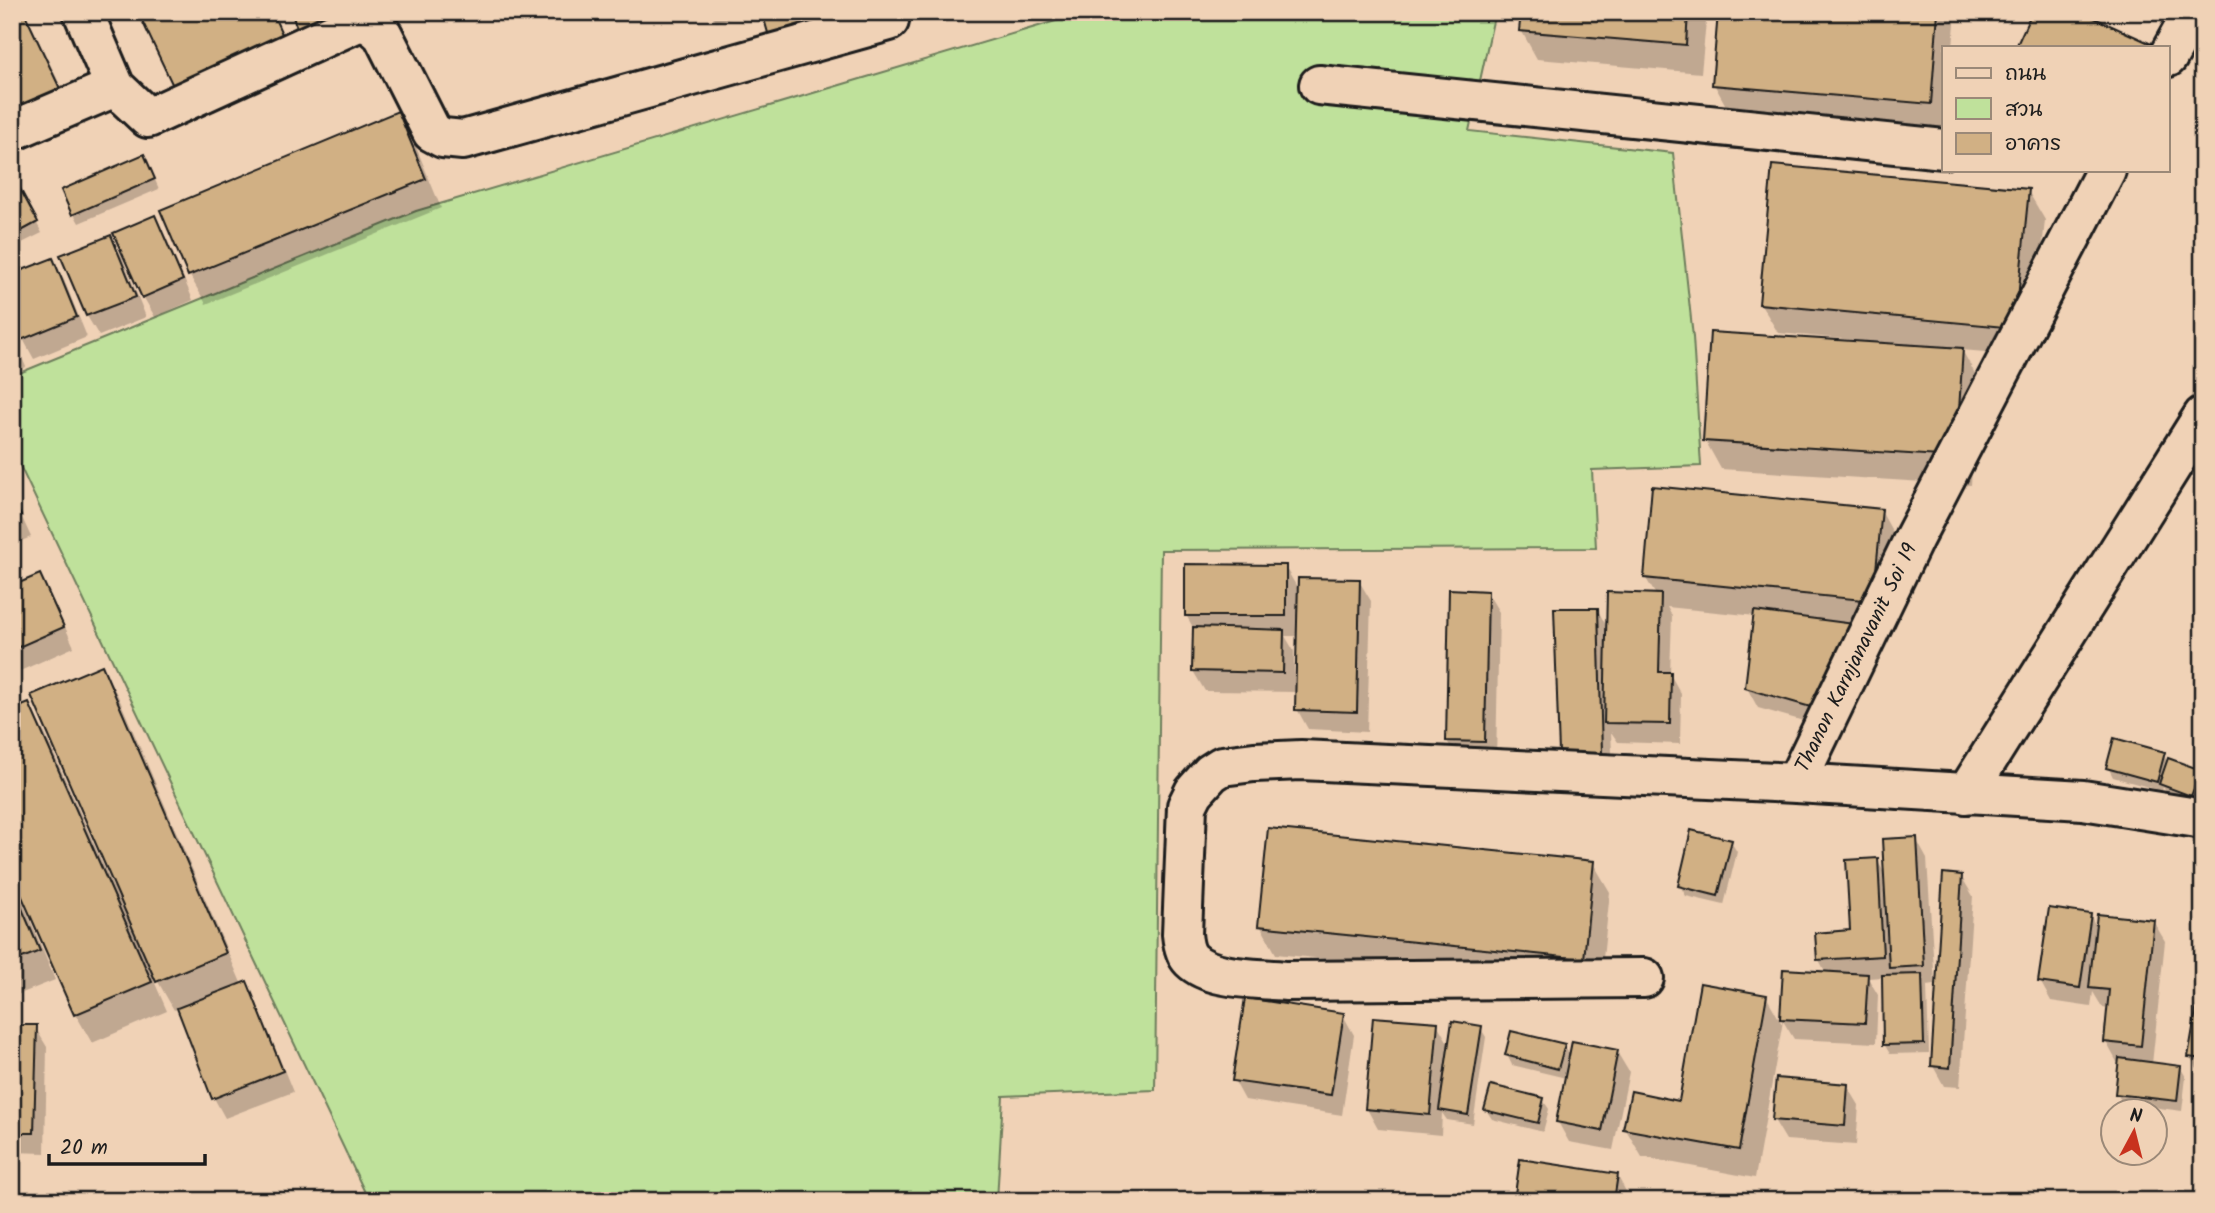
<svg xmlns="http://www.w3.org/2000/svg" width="2215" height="1213" font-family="Kalam,'Playpen Sans Thai',sans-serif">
  <rect width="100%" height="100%" fill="#f0d2b6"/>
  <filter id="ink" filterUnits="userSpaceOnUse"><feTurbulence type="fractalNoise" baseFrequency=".0143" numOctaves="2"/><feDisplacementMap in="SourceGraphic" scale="14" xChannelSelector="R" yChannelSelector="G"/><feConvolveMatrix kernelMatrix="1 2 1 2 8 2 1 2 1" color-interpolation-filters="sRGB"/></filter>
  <g filter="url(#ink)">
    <!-- green -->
    <path fill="#bfe19b" stroke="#6e7e5c" stroke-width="2" d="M 1086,12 L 1495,12 L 1469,131 L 1673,153 L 1693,337 L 1701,466 L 1592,470 L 1596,548 L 1161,550 L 1155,1090 L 1003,1096 L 997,1201 L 369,1201 L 12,449 L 12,376 L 416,211 Z"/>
    <!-- shadow -->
    <path fill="#0003" fill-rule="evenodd" d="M 12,12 L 25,12 L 79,124 L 12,156 Z
      M 659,12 L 674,12 L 662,17 Z
      M 711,12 L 746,12 L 747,14 L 716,22 Z
      M 764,12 L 834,12 L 846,52 Z
      M 1522,12 L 1707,12 L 1701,73 L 1537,59 L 1521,30 Z
      M 1720,12 L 1956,12 L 1953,47 L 1944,47 L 1944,132 L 1730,113 L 1714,84 Z
      M 2034,12 L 2154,47 L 2018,47 Z
      M 398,113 L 414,142 L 441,208 L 206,304 L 190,276 L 162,211 Z
      M 149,166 L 159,189 L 79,223 L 74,214 Z
      M 17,187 L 42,233 L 14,247 L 12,244 L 12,190 Z
      M 2028,191 L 2045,220 L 2031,356 L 1962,350 L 1978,379 L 1971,485 L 1721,469 L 1705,440 L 1853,343 L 1854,340 L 1778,333 L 1761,304 Z
      M 154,217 L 166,237 L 193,300 L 155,317 L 144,298 L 115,233 Z
      M 110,237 L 122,257 L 146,317 L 99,336 L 87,316 L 62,256 Z
      M 52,260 L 64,280 L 87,337 L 34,359 L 23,339 Z
      M 12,334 L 26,367 L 12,373 Z
      M 12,496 L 31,537 L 12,545 Z
      M 1881,511 L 1897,540 L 1832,729 L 1758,708 L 1747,688 L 1756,616 L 1667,607 L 1672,616 L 1670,674 L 1681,694 L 1680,744 L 1618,742 L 1611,732 L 1613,772 L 1561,753 L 1597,609 L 1608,629 L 1656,595 L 1645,577 Z
      M 1285,567 L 1300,592 L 1359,581 L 1371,601 L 1367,732 L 1308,729 L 1297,709 L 1297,692 L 1205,691 L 1193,671 L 1194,629 L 1186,615 ZM 1285,636 L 1298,636 L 1297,676 L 1294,676 L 1294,651 Z
      M 39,576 L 51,596 L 74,647 L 20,671 L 12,657 L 12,588 Z
      M 1487,592 L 1499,612 L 1496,762 L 1459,761 L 1447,741 Z
      M 102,667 L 118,696 L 242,985 L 246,983 L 257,1003 L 293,1092 L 225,1118 L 214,1098 L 179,1008 L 174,1010 L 157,980 L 154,981 L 167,1011 L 92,1043 L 76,1015 L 20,887 L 17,888 L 55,980 L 12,997 L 12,712 L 29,705 L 45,734 L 113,887 L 116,885 Z
      M 2163,754 L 2168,763 L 2200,771 L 2203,776 L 2203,789 L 2197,805 L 2167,793 L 2163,787 L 2162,791 L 2113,777 L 2108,767 Z
      M 1916,839 L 1927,859 L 1935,985 L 1927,986 L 1929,1053 L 1890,1054 L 1884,1044 L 1883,977 L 1868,978 L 1878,995 L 1876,1043 L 1794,1039 L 1783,1021 L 1755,1178 L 1642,1157 L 1625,1128 L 1680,1103 L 1766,996 L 1782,1024 L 1785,971 L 1826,973 L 1819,960 L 1817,934 L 1852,932 L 1877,860 L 1886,876 Z
      M 1731,842 L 1737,852 L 1724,905 L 1686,896 L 1680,886 Z
      M 1593,863 L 1610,892 L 1600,987 L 1276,954 L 1260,925 Z
      M 1961,876 L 1973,896 L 1960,1087 L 1944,1086 L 1933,1066 Z
      M 2090,915 L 2097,928 L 2153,921 L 2165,941 L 2152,1064 L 2180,1067 L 2186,1077 L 2182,1111 L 2122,1103 L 2117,1093 L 2121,1062 L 2117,1062 L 2106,1042 L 2109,1008 L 2102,1007 L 2093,992 L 2091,1007 L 2051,1001 L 2040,981 Z
      M 2203,1001 L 2203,1077 L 2190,1057 Z
      M 1343,1015 L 1354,1035 L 1342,1115 L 1245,1100 L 1234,1080 Z
      M 1437,1024 L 1450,1046 L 1480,1027 L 1486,1037 L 1473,1124 L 1447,1120 L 1442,1113 L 1441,1135 L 1378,1129 L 1367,1109 Z
      M 12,1027 L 35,1027 L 47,1047 L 45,1153 L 12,1152 Z
      M 1564,1045 L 1571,1057 L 1617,1052 L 1629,1072 L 1613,1150 L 1569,1142 L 1558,1122 L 1566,1078 L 1512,1065 L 1507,1055 Z
      M 1847,1085 L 1859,1105 L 1856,1145 L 1786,1140 L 1774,1120 Z
      M 1543,1100 L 1549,1109 L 1543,1132 L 1492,1119 L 1486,1110 Z
      M 1617,1175 L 1628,1195 L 1628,1201 L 1516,1201 Z"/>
    <!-- building -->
    <path fill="#d1b084" stroke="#1c1c1c" stroke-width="2" d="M 12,12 L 24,12 L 63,95 L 12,120 Z
      M 138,12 L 272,12 L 283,36 L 174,88 Z
      M 291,12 L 353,12 L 301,38 Z
      M 762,12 L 827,12 L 831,23 L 770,40 Z
      M 1521,12 L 1688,12 L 1686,45 L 1519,31 Z
      M 1718,12 L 1938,12 L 1931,104 L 1712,85 Z
      M 2032,12 L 2081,12 L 2158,47 L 2016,47 Z
      M 398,111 L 426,179 L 188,276 L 160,210 Z
      M 144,154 L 155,179 L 72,215 L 61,190 Z
      M 1772,165 L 2029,189 L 2015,328 L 1759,304 Z
      M 18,185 L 38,222 L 12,236 L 12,188 Z
      M 155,215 L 183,280 L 142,298 L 113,233 Z
      M 111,235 L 136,297 L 86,316 L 60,255 Z
      M 53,258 L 77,317 L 21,340 L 12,318 L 12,274 Z
      M 1710,332 L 1963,348 L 1956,457 L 1703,441 Z
      M 1652,486 L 1882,509 L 1873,601 L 1644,578 Z
      M 12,497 L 21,516 L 12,520 Z
      M 1185,564 L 1286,565 L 1286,616 L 1185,616 Z
      M 40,574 L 64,627 L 12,650 L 12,586 Z
      M 1298,578 L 1360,579 L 1357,712 L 1295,710 Z
      M 1449,589 L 1488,591 L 1485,742 L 1446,741 Z
      M 1607,592 L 1661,594 L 1659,672 L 1671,672 L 1670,724 L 1604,723 Z
      M 1554,608 L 1598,608 L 1602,753 L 1559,753 Z
      M 1754,611 L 1862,625 L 1821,710 L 1745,688 Z
      M 1193,627 L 1284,630 L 1283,673 L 1192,671 Z
      M 102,665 L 226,953 L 156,982 L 31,695 Z
      M 29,703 L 152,982 L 74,1015 L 12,874 L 12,710 Z
      M 2114,738 L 2165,752 L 2157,782 L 2106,768 Z
      M 2168,758 L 2201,770 L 2191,796 L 2159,784 Z
      M 1268,828 L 1594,861 L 1584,959 L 1258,926 Z
      M 1691,830 L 1732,840 L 1718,896 L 1678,886 Z
      M 1917,837 L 1924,966 L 1889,968 L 1882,839 Z
      M 1878,858 L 1883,956 L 1817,960 L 1815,933 L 1850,930 L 1846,860 Z
      M 1943,873 L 1962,875 L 1950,1068 L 1931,1066 Z
      M 12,885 L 40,951 L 12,962 Z
      M 2049,908 L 2091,914 L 2080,988 L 2038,982 Z
      M 2097,914 L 2154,920 L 2141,1046 L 2104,1042 L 2109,990 L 2089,988 Z
      M 1783,969 L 1868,974 L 1865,1023 L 1780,1019 Z
      M 1922,974 L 1924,1044 L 1883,1045 L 1882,975 Z
      M 247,981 L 283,1071 L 212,1099 L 177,1008 Z
      M 1700,983 L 1767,995 L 1739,1150 L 1623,1129 L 1631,1091 L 1679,1101 Z
      M 1245,998 L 1344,1013 L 1331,1095 L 1232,1081 Z
      M 2198,999 L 2203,999 L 2203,1059 L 2188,1057 Z
      M 1373,1017 L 1438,1022 L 1430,1115 L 1365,1109 Z
      M 1452,1021 L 1482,1026 L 1468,1115 L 1439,1110 Z
      M 12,1025 L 37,1025 L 34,1133 L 12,1133 Z
      M 1511,1031 L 1565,1044 L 1558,1069 L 1505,1055 Z
      M 1572,1041 L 1618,1050 L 1602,1131 L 1556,1122 Z
      M 2119,1058 L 2181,1066 L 2177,1101 L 2115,1094 Z
      M 1776,1078 L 1848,1084 L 1845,1126 L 1772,1120 Z
      M 1491,1085 L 1544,1098 L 1538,1123 L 1484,1110 Z
      M 1520,1159 L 1618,1174 L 1614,1201 L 1514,1201 Z"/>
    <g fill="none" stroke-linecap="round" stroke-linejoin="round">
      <!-- minor casing -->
      <g stroke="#1c1c1c" stroke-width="44">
        <path id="minor" d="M 83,12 L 115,87
          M 2168,57 L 2193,12
          M 1319,85 L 1944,149
          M 12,131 L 115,87 L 148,118 L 358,22 C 369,22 375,27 383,35 L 432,132 L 443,138 L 463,140 L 889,21
          M 1796,783 L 1914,538 L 2106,170
          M 1966,794 L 2203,416
          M 1644,978 L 1285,981 C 1259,978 1211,980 1191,960 C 1185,954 1183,944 1182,934 L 1187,806 L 1194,792 L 1211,773 L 1222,766 L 1254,762 L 1301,760 L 1796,783 L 2083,800 L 2203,819"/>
      </g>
      <!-- minor -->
      <use href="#minor" stroke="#f0d2b6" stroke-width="38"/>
    </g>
  </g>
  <g text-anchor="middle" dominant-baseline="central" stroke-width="5" stroke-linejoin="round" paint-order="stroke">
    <!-- street labels -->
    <g font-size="21" fill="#1c1c1c" stroke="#f0d2b6">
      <text transform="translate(1857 658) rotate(-64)">Thanon Karnjanavanit Soi 19</text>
    </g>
  </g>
  <!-- margin -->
  <rect width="2215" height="1213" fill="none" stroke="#f0d2b6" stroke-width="42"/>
  <rect x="21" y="21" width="2173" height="1171" fill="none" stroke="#1c1c1c" stroke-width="2.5" filter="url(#ink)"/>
  <!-- legend -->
  <rect x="1942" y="46" width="228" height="126" fill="#f0d2b6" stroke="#9b8978" stroke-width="2"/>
  <rect x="1956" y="68" width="35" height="10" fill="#f0d2b6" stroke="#9b8978" stroke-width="2"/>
  <text x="2005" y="80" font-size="21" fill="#1c1c1c">ถนน</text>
  <rect x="1956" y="98" width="35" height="21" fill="#bfe19b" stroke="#9b8978" stroke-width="2"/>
  <text x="2005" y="116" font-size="21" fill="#1c1c1c">สวน</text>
  <rect x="1956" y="133" width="35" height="21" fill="#d1b084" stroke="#9b8978" stroke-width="2"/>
  <text x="2005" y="150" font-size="21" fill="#1c1c1c">อาคาร</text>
  <!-- north arrow -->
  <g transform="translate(2134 1132) rotate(7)"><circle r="33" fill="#f0d2b6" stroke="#9b8978" stroke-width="2"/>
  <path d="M0-5L12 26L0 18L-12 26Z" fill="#c8321e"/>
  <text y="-10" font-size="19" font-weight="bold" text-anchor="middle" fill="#1c1c1c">N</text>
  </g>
  <!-- scale -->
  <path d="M49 1154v10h156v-10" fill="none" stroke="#1c1c1c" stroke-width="3.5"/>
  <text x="60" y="1154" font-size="21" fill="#1c1c1c" stroke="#f0d2b6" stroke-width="5" paint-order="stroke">20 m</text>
</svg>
